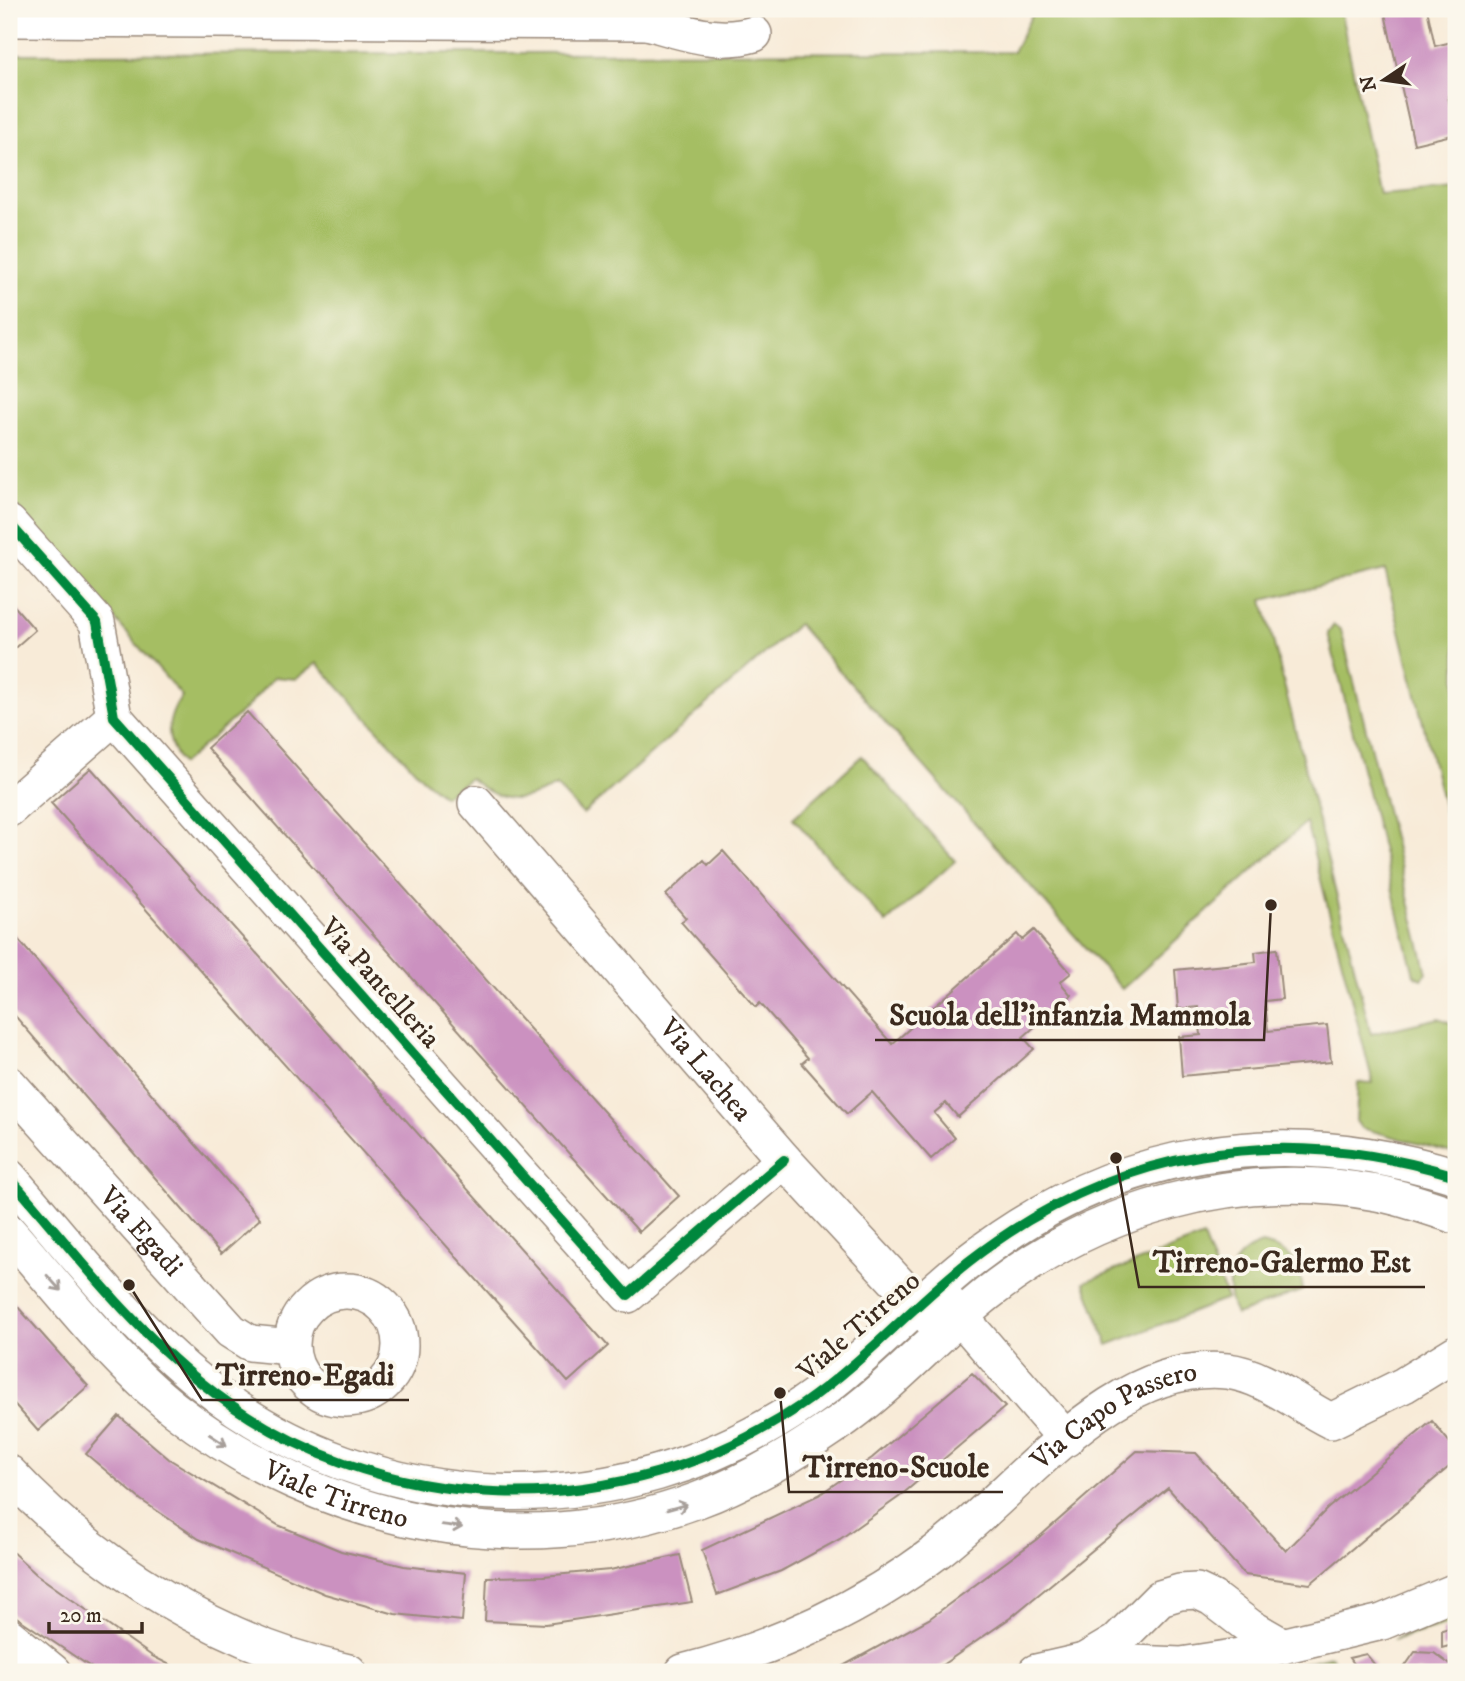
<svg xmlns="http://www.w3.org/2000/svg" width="1465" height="1681" font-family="'IM FELL DW Pica',serif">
  <rect width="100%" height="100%" fill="#fbf7ec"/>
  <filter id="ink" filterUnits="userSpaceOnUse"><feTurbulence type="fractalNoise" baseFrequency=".0143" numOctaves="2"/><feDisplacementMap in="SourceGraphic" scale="14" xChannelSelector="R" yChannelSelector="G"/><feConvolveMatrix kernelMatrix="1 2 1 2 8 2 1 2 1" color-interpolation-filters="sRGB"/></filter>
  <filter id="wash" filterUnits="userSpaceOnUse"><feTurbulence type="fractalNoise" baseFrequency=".00686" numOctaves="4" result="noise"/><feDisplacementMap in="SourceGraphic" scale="28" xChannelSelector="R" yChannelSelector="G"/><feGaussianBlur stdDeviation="1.57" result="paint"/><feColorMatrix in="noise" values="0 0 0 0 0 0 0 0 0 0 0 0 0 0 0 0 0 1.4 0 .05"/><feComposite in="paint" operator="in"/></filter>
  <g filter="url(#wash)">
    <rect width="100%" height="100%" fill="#f8ebd8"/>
    <!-- green -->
    <path fill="#a5be64" stroke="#707441" stroke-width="2" d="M 1035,9 L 1340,9 L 1379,194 L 1456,188 L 1456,857 L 1385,570 L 1263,600 L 1371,1034 L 1439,1018 L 1453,1024 L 1456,1033 L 1456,1154 L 1361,1128 L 1356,1121 L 1358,1082 L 1373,1083 L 1306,822 L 1122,989 L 798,624 L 583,814 L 556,786 C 520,804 502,805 470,778 L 444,796 L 422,778 L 317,663 L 296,679 L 274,677 L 247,707 L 182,764 C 164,740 165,720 182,696 L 9,498 L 9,54 L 1013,52 Z
      M 1334,625 L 1341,630 L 1427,973 L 1422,979 L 1414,975 L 1328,633 Z
      M 862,756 L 955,861 L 886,923 L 793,818 Z
      M 1203,1237 L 1227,1299 L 1108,1345 L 1084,1282 Z
      M 1262,1244 C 1290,1250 1300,1263 1303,1290 L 1236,1315 C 1222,1285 1228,1254 1262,1244 Z
      M 1456,1608 L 1456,1622 L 1393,1640 Z
      M 1331,1656 L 1342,1672 L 1269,1672 Z"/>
    <g id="blocks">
      <!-- building -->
      <path fill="#cb91c0" d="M 902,9 L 925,9 L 921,17 Z
        M 1384,9 L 1427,9 L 1435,46 L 1456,41 L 1456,95 L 1448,96 L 1452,116 L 1456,115 L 1456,134 L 1414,144 Z
        M 9,600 L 35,630 L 9,653 Z
        M 247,712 L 679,1196 L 639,1232 L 207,748 Z
        M 91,768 L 608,1346 L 568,1382 L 51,803 Z
        M 723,851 L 892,1044 L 1017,934 L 1022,940 L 1034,930 L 1071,973 L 1060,982 L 1071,995 L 1023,1037 L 1034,1049 L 958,1117 L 946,1103 L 934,1113 L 955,1138 L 931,1159 L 872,1092 L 847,1114 L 802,1063 L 808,1058 L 760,1003 L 756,1007 L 681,922 L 686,918 L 666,895 L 704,860 L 708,865 Z
        M 9,929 L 260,1219 L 221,1254 L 9,1009 Z
        M 1277,949 L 1282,999 L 1265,1001 L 1268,1031 L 1327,1025 L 1331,1062 L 1182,1076 L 1179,1037 L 1201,1035 L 1198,1007 L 1178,1009 L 1175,970 L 1256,962 L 1255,952 Z
        M 9,1297 L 88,1386 L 38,1431 L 9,1398 Z
        M 972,1373 L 1005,1407 L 899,1497 L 840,1539 L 781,1571 L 717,1595 L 702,1550 L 819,1495 L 872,1458 Z
        M 119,1416 L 169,1459 L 278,1525 L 341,1551 L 404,1566 L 466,1573 L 462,1621 L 395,1614 L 325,1594 L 199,1539 L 141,1500 L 86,1454 Z
        M 1432,1421 L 1456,1450 L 1456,1461 L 1310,1584 L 1245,1575 L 1168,1488 L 1010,1618 L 932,1672 L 832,1672 L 929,1619 L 1037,1539 L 1137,1451 L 1196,1453 L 1286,1551 L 1327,1509 Z
        M 9,1549 L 36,1574 L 95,1616 L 152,1656 L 184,1672 L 98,1672 L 9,1612 Z
        M 680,1555 L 692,1602 L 546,1624 L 485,1621 L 487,1577 L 543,1576 L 610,1570 Z
        M 1456,1626 L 1456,1644 L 1442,1648 L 1442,1630 Z
        M 1415,1652 L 1434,1653 L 1456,1669 L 1456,1672 L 1401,1672 Z
        M 1366,1654 L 1375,1665 L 1366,1672 L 1359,1672 L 1349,1658 Z"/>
    </g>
  </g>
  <g filter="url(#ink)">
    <use href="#blocks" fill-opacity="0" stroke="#9a8a7b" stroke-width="2"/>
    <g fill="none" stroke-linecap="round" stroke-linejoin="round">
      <!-- minor casing -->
      <g stroke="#9a8a7b" stroke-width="38">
        <g id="minor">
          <path d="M 9,19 L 647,22 L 647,9"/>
          <path d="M 647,22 C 683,32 717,45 754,34"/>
          <path d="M 9,523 L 97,622 L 114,717 L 628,1295 L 784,1160"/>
          <path id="s1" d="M 476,803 L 784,1160 L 933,1321"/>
          <path d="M 9,809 L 114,717"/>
          <path id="s2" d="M 9,1084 L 231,1331 L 250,1343 L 291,1347"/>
          <path d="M 9,1177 C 71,1248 129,1325 203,1384 C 374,1522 623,1528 803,1404 C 863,1363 911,1307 968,1262 C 1115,1147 1280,1122 1456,1176"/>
          <path id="s3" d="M 9,1232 C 60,1290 113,1360 173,1408 C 320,1523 520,1566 698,1500 C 747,1482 794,1454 836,1425 C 891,1387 935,1336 987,1294 C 1096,1208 1238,1167 1377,1193 C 1404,1198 1430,1208 1456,1216"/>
          <circle cx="346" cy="1345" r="54"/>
          <path d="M 944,1298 L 1066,1439"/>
          <path d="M 9,1473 C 97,1567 221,1645 349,1672"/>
          <path d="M 9,1636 L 53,1672"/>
          <path d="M 1084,1661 L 1116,1642 L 1160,1598 L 1180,1592 L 1197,1591 L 1212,1598 L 1250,1627 L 1283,1646"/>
          <path id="s4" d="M 683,1672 C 775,1649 864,1607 939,1550 C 1021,1488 1114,1359 1227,1371 C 1264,1375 1298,1405 1331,1421 L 1404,1385 L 1456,1353"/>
          <path d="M 1036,1672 L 1084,1661 L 1181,1665 L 1240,1656 L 1382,1622 L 1456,1591"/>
        </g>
      </g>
      <!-- minor -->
      <use href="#minor" stroke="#fff" stroke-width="35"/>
      <!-- cycleway casing -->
      <g stroke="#fbf7ec" stroke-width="15">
        <path id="cycleway" d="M 9,523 L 97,622 L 114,717 L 628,1295 L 784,1160
          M 9,1177 C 71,1248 129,1325 203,1384 C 374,1522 623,1528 803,1404 C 863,1363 911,1307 968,1262 C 1115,1147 1280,1122 1456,1176"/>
      </g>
      <!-- cycleway -->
      <use href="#cycleway" stroke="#00873e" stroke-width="10"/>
    </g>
    <!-- one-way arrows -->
    <defs><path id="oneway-shaft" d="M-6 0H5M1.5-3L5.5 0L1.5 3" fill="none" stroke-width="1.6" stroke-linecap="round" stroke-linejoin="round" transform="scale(1.75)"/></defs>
    <g stroke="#a79f9a">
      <use href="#oneway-shaft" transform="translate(54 1283) rotate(48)"/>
      <use href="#oneway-shaft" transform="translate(218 1440) rotate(33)"/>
      <use href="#oneway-shaft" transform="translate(677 1507) rotate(-16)"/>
      <use href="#oneway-shaft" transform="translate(452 1526) rotate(8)"/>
    </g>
  </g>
  <g text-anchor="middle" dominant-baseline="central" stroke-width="7" stroke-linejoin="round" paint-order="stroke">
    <!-- street labels -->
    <g font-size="28" fill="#3b2a1e" stroke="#fbf7ec">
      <text transform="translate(380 983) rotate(48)">Via Pantelleria</text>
      <text stroke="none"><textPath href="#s1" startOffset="352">Via Lachea</textPath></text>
      <text stroke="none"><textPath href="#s2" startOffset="198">Via Egadi</textPath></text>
      <text transform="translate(859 1326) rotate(-41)">Viale Tirreno</text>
      <text stroke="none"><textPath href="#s4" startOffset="509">Via Capo Passero</textPath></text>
      <text stroke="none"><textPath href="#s3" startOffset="427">Viale Tirreno</textPath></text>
    </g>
  </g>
  <!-- callouts -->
  <path fill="none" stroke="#3b2a1e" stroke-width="2.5" d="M1271 905L1264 1040H875M1116 1158L1139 1287H1425M129 1285L202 1400H409M780 1393L789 1492H1003"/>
  <g fill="#3b2a1e" stroke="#fbf7ec" stroke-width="2.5">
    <circle cx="1271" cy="905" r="7"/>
    <circle cx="1116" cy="1158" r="7"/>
    <circle cx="129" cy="1285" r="7"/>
    <circle cx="780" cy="1393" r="7"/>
  </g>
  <g font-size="30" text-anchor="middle" font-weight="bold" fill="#3b2a1e" stroke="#fbf7ec" stroke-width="7" stroke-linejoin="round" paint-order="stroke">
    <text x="1070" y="1025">Scuola dell'infanzia Mammola</text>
    <text x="1282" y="1272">Tirreno-Galermo Est</text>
    <text x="305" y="1385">Tirreno-Egadi</text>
    <text x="896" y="1477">Tirreno-Scuole</text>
  </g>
  <!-- margin -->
  <rect width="1465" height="1681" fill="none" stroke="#fbf7ec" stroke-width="35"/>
  <!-- north arrow -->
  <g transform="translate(1384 80) rotate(257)" stroke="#fbf7ec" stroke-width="5" paint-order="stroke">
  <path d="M0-5L12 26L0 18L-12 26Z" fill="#3b2a1e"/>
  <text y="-10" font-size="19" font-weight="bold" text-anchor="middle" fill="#3b2a1e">N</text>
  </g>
  <!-- scale -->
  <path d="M49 1622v10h93v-10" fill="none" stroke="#3b2a1e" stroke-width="3.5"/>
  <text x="60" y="1622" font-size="21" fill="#3b2a1e" stroke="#fbf7ec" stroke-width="5" paint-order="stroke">20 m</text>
</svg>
